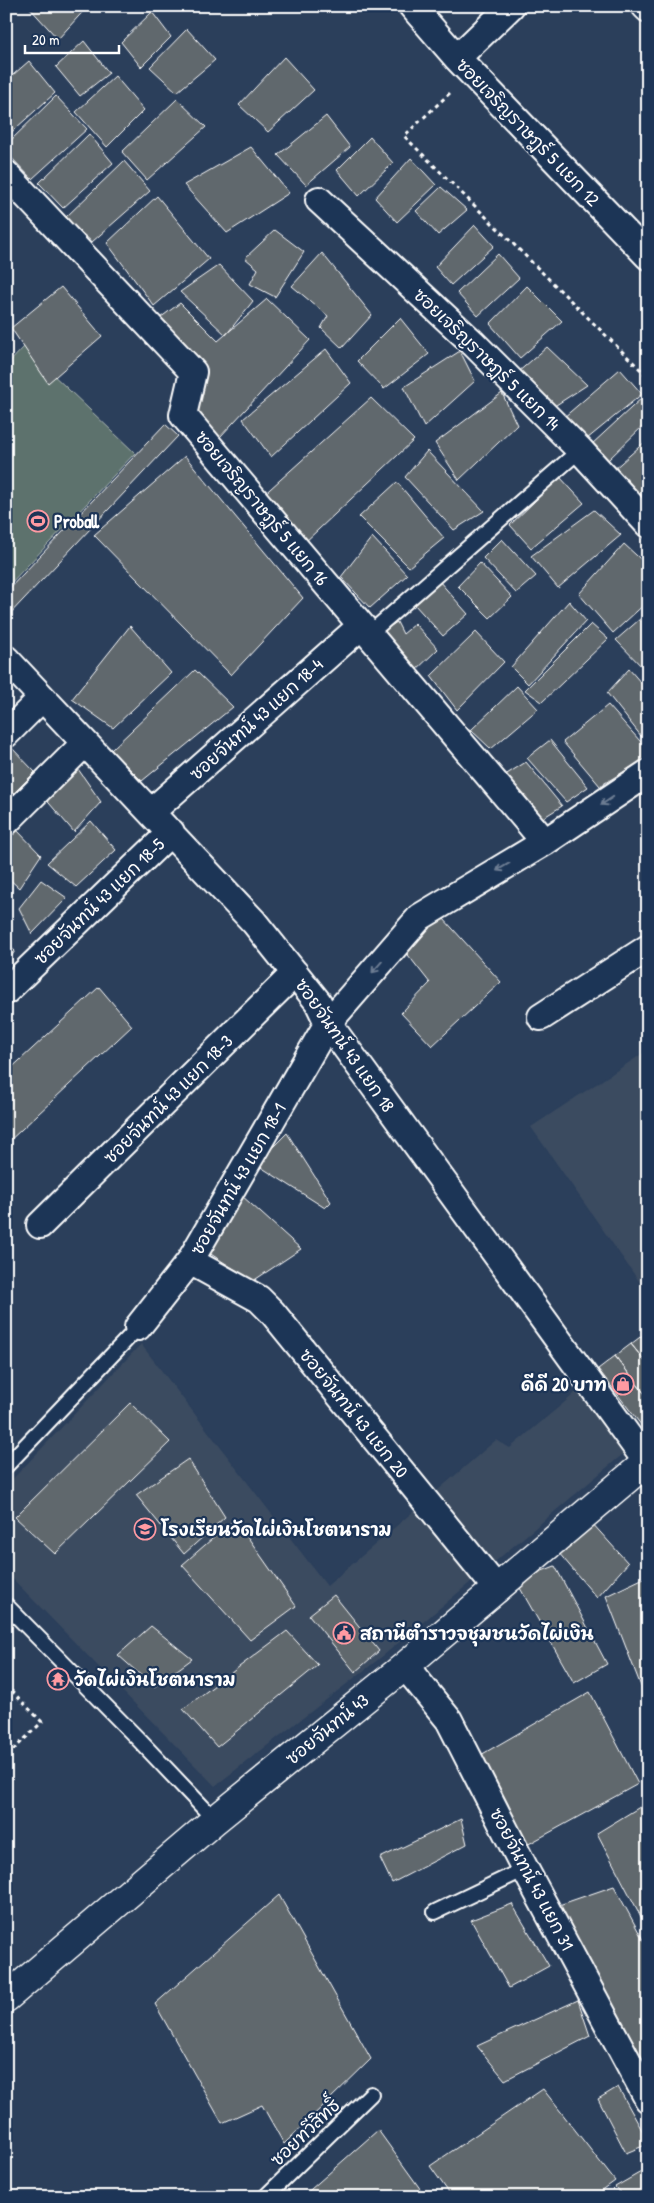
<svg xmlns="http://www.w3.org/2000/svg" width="654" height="2203" font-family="'Patrick Hand','Playpen Sans Thai',sans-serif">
  <rect width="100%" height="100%" fill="#2b3f5b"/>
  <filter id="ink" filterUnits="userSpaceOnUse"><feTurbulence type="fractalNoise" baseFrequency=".02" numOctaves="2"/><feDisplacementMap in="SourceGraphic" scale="10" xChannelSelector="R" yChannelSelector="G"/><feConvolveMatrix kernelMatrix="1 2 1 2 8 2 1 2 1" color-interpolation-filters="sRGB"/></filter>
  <g filter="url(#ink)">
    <!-- built -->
    <path fill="#3b4b60" d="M 648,1050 L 648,1294 L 531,1127 Z
      M 648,1331 L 648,1433 L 384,1655 L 215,1786 L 6,1572 L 6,1486 L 141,1344 L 327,1586 L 496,1440 L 510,1448 L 572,1396 L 598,1369 Z"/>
    <!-- green -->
    <path fill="#5d726d" stroke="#aeb8b6" d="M 24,347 L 135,453 L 6,588 L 6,366 Z"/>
    <!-- building -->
    <path fill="#61686d" stroke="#fff" d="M 28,6 L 88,6 L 58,39 Z
      M 152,12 L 171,37 L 141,67 L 121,42 Z
      M 187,29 L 215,60 L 177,92 L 150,67 Z
      M 84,41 L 109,73 L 80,96 L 56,67 Z
      M 284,57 L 314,90 L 268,132 L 239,105 Z
      M 29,61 L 55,93 L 6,137 L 6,81 Z
      M 115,76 L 144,110 L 107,147 L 76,112 Z
      M 56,96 L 87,129 L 32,179 L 6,152 L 6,145 Z
      M 177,99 L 206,127 L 147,180 L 122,152 Z
      M 326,116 L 350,147 L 306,185 L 278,155 Z
      M 89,134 L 113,163 L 63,208 L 39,183 Z
      M 370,137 L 393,163 L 359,196 L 337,170 Z
      M 251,147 L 289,193 L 227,233 L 184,185 Z
      M 411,158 L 436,185 L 397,222 L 375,198 Z
      M 124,161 L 150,191 L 92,242 L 65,218 Z
      M 441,187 L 467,210 L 438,235 L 416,211 Z
      M 157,196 L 209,259 L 154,306 L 107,243 Z
      M 475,225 L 494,246 L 451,285 L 435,267 Z
      M 275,230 L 304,252 L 275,297 L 250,284 L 258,269 L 245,258 Z
      M 322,253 L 372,315 L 342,348 L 321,328 L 328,316 L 292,286 Z
      M 498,254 L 519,278 L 478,316 L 457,293 Z
      M 219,265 L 253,301 L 226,335 L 180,292 Z
      M 527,286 L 562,321 L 520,358 L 490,324 Z
      M 61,287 L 102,336 L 48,383 L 11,328 Z
      M 267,299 L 310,340 L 220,437 L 183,415 L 203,372 L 156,321 L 180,303 L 218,341 Z
      M 400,318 L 429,354 L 384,389 L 357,361 Z
      M 547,347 L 587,385 L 553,407 L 517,373 Z
      M 326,349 L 351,383 L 271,457 L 243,419 Z
      M 460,351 L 475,381 L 424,427 L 404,387 Z
      M 620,369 L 642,394 L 587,439 L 563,418 Z
      M 502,393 L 517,425 L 459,480 L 435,443 Z
      M 645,395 L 648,399 L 648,421 L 606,462 L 591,445 Z
      M 371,398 L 414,440 L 303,544 L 260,498 Z
      M 165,424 L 178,436 L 6,618 L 6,592 Z
      M 648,439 L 648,509 L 612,471 Z
      M 427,451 L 484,511 L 454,530 L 405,477 Z
      M 185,456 L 303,598 L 231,675 L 94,535 Z
      M 560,477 L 584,503 L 531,548 L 510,525 Z
      M 397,482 L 444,538 L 409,567 L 359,517 Z
      M 594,510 L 621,535 L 558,588 L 531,556 Z
      M 372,537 L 407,575 L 370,608 L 341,577 Z
      M 502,539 L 536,576 L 516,593 L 483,558 Z
      M 624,544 L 648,566 L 648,601 L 613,633 L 579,594 Z
      M 480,563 L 512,597 L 490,618 L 458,586 Z
      M 439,581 L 468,614 L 443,636 L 414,604 Z
      M 569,601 L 586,621 L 528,684 L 511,667 Z
      M 648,612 L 648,671 L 647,672 L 616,640 Z
      M 397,622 L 403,634 L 415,624 L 438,649 L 411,675 L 381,632 Z
      M 591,624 L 608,639 L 542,702 L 525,690 Z
      M 130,626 L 171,673 L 113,728 L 72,699 Z
      M 476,632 L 504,662 L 457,710 L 431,676 Z
      M 629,669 L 648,691 L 648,739 L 645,741 L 607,693 Z
      M 195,670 L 233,707 L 142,781 L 111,750 Z
      M 517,686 L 538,709 L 491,749 L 471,730 Z
      M 608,705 L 648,750 L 648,757 L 600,786 L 563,742 Z
      M 550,740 L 588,787 L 566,802 L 527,758 Z
      M 10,746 L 35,772 L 6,801 L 6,750 Z
      M 526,762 L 562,806 L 541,819 L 502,777 Z
      M 78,769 L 101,802 L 74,832 L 43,796 Z
      M 91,821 L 116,850 L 76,887 L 47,863 Z
      M 16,829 L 41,855 L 19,888 L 6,876 L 6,838 Z
      M 41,880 L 67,898 L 32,934 L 19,908 Z
      M 443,918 L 501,982 L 432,1046 L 401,1013 L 430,983 L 401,946 Z
      M 6,942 L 15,951 L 6,964 Z
      M 99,987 L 132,1026 L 6,1144 L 6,1073 Z
      M 287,1133 L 331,1202 L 325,1208 L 256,1164 Z
      M 241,1195 L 301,1249 L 253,1281 L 206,1251 Z
      M 648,1331 L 648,1365 L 631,1344 Z
      M 631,1344 L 648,1365 L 648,1398 L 615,1356 Z
      M 615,1356 L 648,1398 L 648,1421 L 642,1426 L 598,1369 Z
      M 130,1403 L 170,1442 L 55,1554 L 15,1517 Z
      M 188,1459 L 225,1517 L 184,1554 L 136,1495 Z
      M 235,1519 L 296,1606 L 250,1640 L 182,1565 Z
      M 591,1522 L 628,1563 L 597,1598 L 558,1552 Z
      M 555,1566 L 607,1664 L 574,1683 L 516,1581 Z
      M 646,1577 L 648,1581 L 648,1692 L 644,1694 L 606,1596 Z
      M 334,1595 L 379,1651 L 355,1672 L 309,1615 Z
      M 151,1626 L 192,1659 L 154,1687 L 118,1655 Z
      M 287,1631 L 318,1665 L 217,1747 L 183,1709 Z
      M 590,1692 L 638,1784 L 525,1846 L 479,1756 Z
      M 648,1802 L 648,1930 L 597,1833 Z
      M 461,1819 L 467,1844 L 392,1883 L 380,1858 Z
      M 614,1886 L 648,1949 L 648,2073 L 556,1906 Z
      M 279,1895 L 371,2059 L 284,2144 L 262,2105 L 222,2123 L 155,2004 Z
      M 512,1904 L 549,1966 L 509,1988 L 471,1920 Z
      M 578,2000 L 590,2036 L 505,2080 L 477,2046 Z
      M 618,2087 L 648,2141 L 648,2144 L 626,2153 L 598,2099 Z
      M 543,2089 L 615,2181 L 593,2197 L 452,2197 L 430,2166 Z
      M 378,2130 L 426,2197 L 302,2197 Z
      M 648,2168 L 648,2197 L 624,2197 L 615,2187 Z"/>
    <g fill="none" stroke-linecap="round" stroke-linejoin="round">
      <!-- service casing -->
      <g stroke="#fff" stroke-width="18">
        <path id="service" d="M 369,634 L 580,450
          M 6,1466 L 130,1336
          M 6,1605 L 140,1741 L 215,1820
          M 435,1912 L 525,1869
          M 265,2197 L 371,2094"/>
      </g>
      <!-- minor casing -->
      <g stroke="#fff" stroke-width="30">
        <path id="minor" d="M 412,6 L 457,58 L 648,256
          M 645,6 L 648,9
          M 457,58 L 511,6
          M 6,174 L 193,372 L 183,415 L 545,842
          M 319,200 L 472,342 L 580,450 L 648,524
          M 6,659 L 254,922 L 318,1002 L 328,1023 L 647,1462
          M 6,734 L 42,698
          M 151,812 L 361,626
          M 6,822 L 85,743
          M 6,991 L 171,832
          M 541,1017 L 648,948
          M 40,1225 L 295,973
          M 190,1261 L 259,1299 L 272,1312 L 497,1589
          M 138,1327 L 190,1261 L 328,1023 L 420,917 L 545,842 L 648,773
          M 405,1666 L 449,1720 L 525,1869 L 648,2099"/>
      </g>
      <!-- tertiary casing -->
      <g stroke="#fff" stroke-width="31">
        <path id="tertiary" d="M 6,1998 L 215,1820 L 405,1666 L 648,1461"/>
      </g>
      <!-- path -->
      <path stroke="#fff" stroke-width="3" stroke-dasharray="4 4" stroke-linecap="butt" d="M 450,93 L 404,136 L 648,377
        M 6,1685 L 42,1722 L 6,1757"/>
      <!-- service -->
      <use href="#service" stroke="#1d3557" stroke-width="14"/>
      <!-- minor -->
      <use href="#minor" stroke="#1d3557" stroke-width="26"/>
      <!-- tertiary -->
      <use href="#tertiary" stroke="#1d3557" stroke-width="28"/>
    </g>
    <!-- one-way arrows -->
    <defs><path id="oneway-shaft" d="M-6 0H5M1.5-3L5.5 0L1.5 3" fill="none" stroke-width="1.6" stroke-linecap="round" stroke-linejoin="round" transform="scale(1.25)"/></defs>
    <g stroke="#6c7c92">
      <use href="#oneway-shaft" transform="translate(607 801) rotate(146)"/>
      <use href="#oneway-shaft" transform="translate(503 867) rotate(149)"/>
      <use href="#oneway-shaft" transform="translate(377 967) rotate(131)"/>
    </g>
  </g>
  <!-- icons -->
  <defs>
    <g id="stadium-ring" transform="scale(1.125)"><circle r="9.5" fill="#1d3557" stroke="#ff9aa2" stroke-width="1.5"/><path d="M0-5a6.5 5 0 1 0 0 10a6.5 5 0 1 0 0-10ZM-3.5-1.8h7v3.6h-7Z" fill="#ff9aa2"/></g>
    <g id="shop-ring" transform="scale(1.125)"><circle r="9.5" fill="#1d3557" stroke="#ff9aa2" stroke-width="1.5"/><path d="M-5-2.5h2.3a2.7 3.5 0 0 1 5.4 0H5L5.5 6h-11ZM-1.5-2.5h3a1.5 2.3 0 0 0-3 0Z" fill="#ff9aa2"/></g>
    <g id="school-ring" transform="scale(1.125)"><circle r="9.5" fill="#1d3557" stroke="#ff9aa2" stroke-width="1.5"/><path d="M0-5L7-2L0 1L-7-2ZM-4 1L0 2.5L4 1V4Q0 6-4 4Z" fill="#ff9aa2"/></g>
    <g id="civic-ring" transform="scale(1.125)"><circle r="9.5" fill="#1d3557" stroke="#ff9aa2" stroke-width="1.5"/><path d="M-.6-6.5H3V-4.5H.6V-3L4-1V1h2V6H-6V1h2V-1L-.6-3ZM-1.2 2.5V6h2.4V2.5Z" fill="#ff9aa2"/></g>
    <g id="temple-ring" transform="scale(1.125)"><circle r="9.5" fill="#1d3557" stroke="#ff9aa2" stroke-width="1.5"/><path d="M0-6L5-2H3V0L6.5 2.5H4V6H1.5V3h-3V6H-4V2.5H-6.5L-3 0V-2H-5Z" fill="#ff9aa2"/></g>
  </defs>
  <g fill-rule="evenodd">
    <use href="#stadium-ring" x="38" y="521"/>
    <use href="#shop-ring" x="623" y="1384"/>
    <use href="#school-ring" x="145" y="1529"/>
    <use href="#civic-ring" x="344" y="1633"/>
    <use href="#temple-ring" x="58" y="1679"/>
  </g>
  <g text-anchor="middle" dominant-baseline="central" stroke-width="4.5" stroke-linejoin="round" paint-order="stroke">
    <!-- street labels -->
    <g font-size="18" fill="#fff" stroke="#1d3557">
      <text transform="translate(528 132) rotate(46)">ซอยเจริญราษฎร์ 5 แยก 12</text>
      <text transform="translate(487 359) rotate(44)">ซอยเจริญราษฎร์ 5 แยก 14</text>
      <text transform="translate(262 508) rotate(50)">ซอยเจริญราษฎร์ 5 แยก 16</text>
      <text transform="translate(256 719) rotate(-42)">ซอยจันทน์ 43 แยก 18-4</text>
      <text transform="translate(99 901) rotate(-44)">ซอยจันทน์ 43 แยก 18-5</text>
      <text transform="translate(345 1045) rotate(55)">ซอยจันทน์ 43 แยก 18</text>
      <text transform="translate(168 1099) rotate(-45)">ซอยจันทน์ 43 แยก 18-3</text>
      <text transform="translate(238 1179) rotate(-60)">ซอยจันทน์ 43 แยก 18-1</text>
      <text transform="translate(354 1413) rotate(51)">ซอยจันทน์ 43 แยก 20</text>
      <text transform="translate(327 1729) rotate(-39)">ซอยจันทน์ 43</text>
      <text transform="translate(532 1879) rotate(62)">ซอยจันทน์ 43 แยก 31</text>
      <text transform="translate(305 2132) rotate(-44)">ซอยทวีสิทธิ์</text>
    </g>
    <!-- poi labels -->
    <g font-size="18" font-weight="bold" fill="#fff" stroke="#1d3557" text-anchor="start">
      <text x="54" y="521">Proball</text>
      <text x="607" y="1384" text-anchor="end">ดีดี 20 บาท</text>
      <text x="161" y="1529">โรงเรียนวัดไผ่เงินโชตนาราม</text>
      <text x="360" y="1633">สถานีตำราวจชุมชนวัดไผ่เงิน</text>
      <text x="74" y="1679">วัดไผ่เงินโชตนาราม</text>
    </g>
  </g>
  <!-- margin -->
  <rect width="654" height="2203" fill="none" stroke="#1d3557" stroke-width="25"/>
  <rect x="12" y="12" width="629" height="2178" fill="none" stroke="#fff" stroke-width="2" filter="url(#ink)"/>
  <!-- scale -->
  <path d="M25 45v8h94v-8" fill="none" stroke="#ffffff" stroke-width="2.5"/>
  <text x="32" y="45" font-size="15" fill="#ffffff" stroke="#1d3557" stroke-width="4" paint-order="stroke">20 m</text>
</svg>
